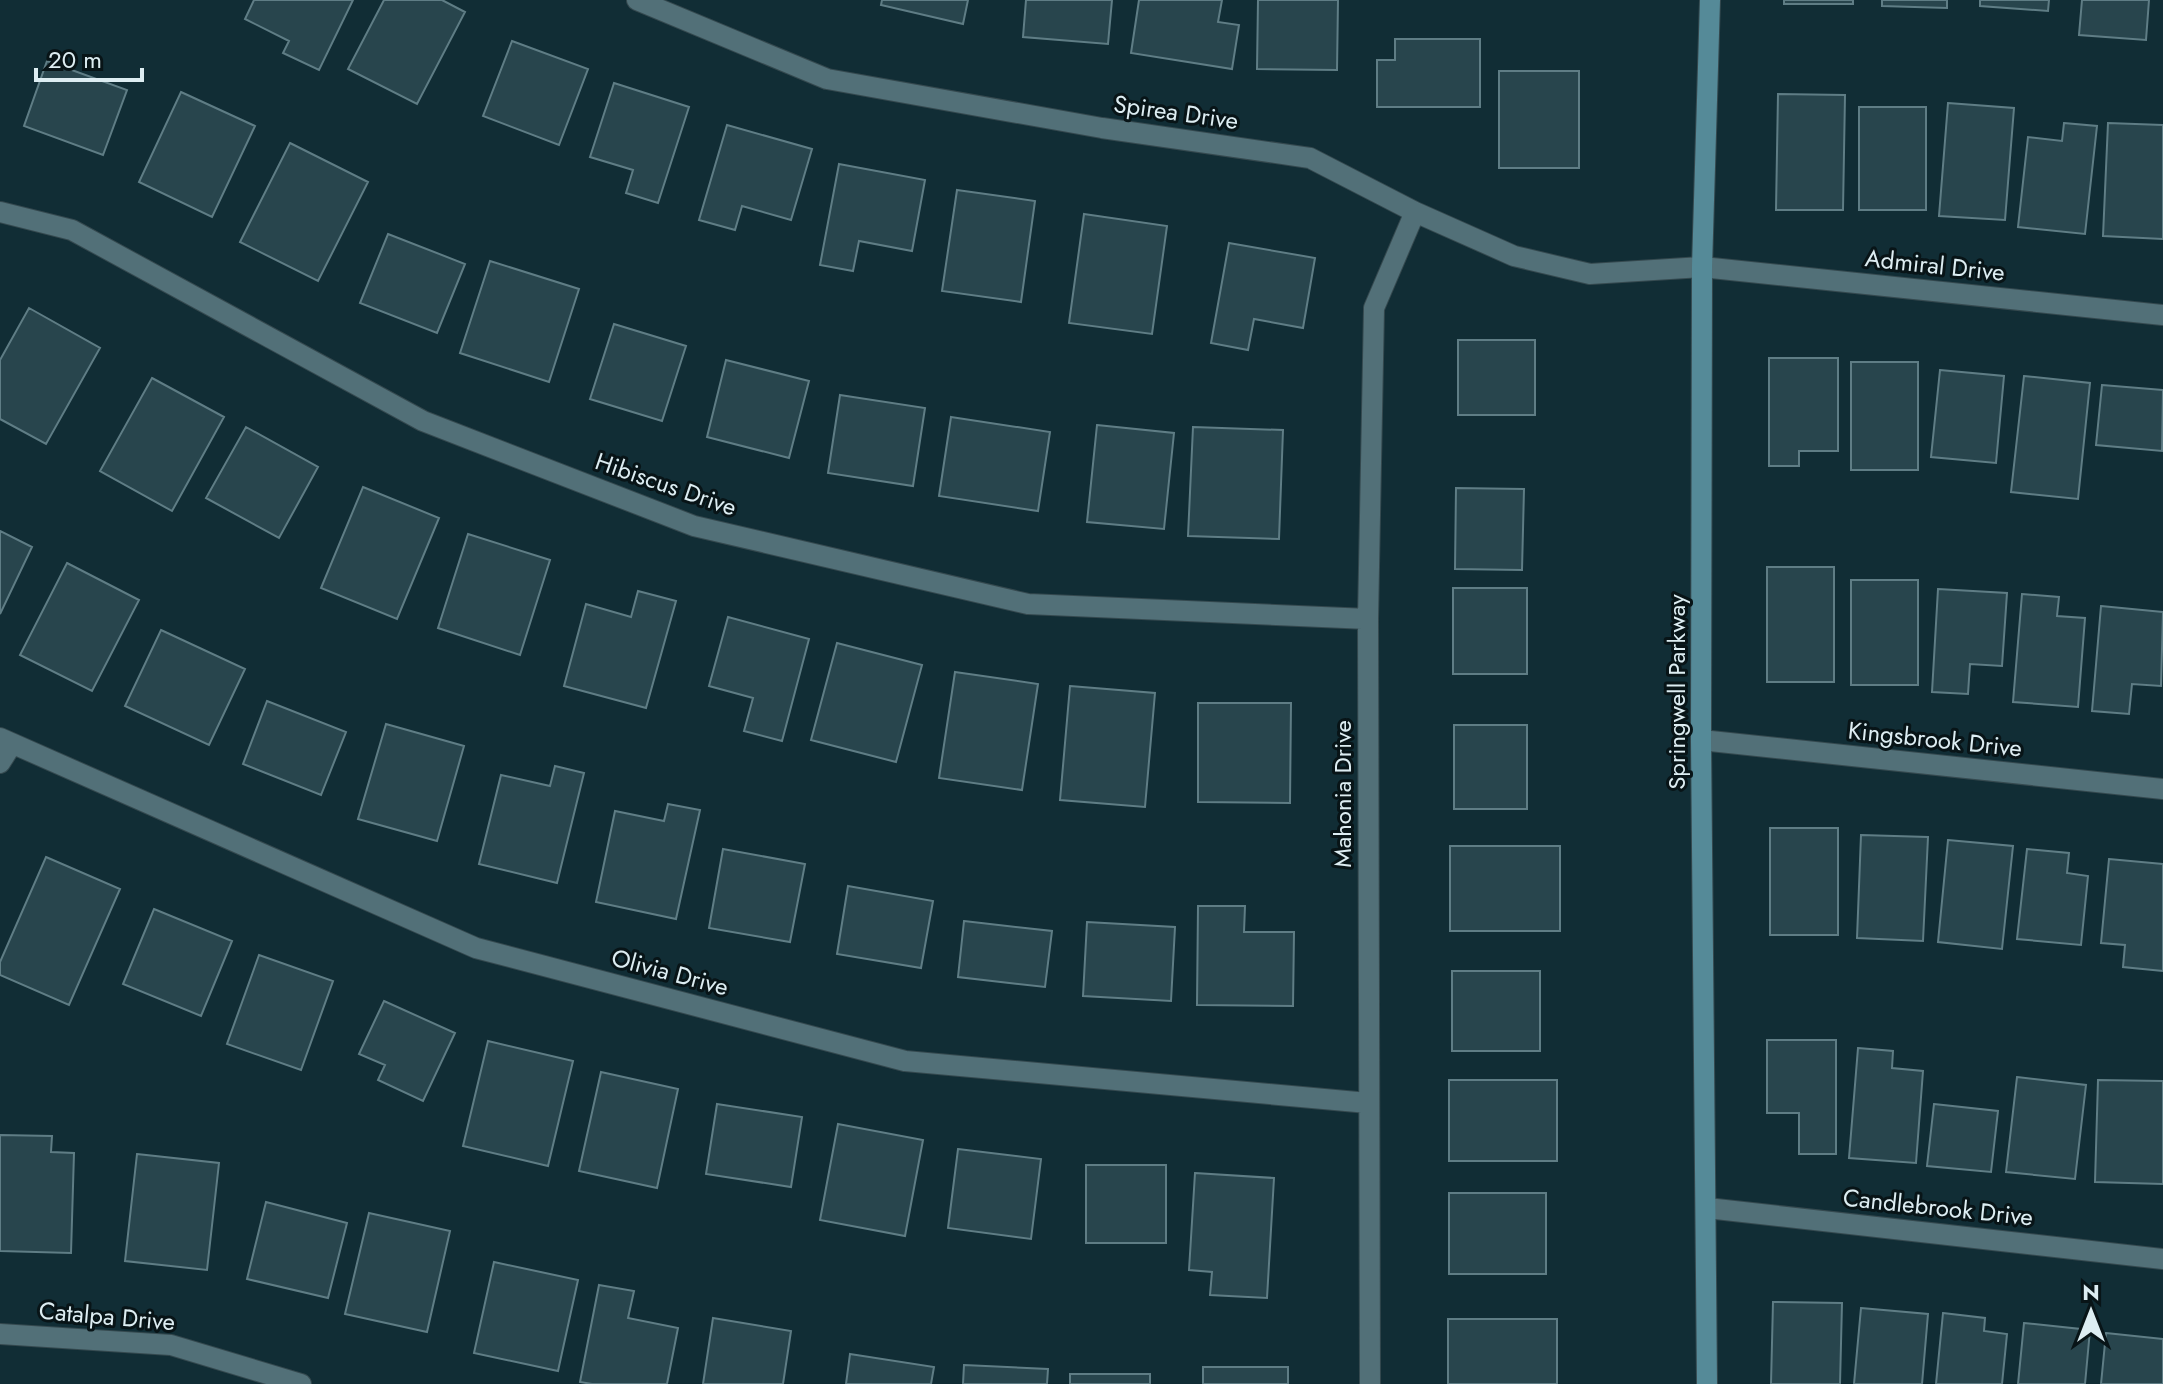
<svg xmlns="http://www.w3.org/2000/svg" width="2163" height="1384" font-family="Jost,sans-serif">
  <rect width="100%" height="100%" fill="#112d35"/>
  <!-- building -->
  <path fill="#28454d" stroke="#5f7d85" stroke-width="2" d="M 254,0 L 353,0 L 319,70 L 283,53 L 289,41 L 245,19 Z
    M 384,0 L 442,0 L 465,12 L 417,104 L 348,69 Z
    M 882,0 L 968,0 L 963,24 L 881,5 Z
    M 1026,0 L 1112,0 L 1108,44 L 1023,37 Z
    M 1139,0 L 1222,0 L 1218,22 L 1239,25 L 1232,69 L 1131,53 Z
    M 1258,0 L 1338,0 L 1337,70 L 1257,69 Z
    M 1784,0 L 1853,0 L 1853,4 L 1784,4 Z
    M 1882,0 L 1947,0 L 1947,8 L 1882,6 Z
    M 1980,0 L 2049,0 L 2048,11 L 1980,6 Z
    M 2082,0 L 2149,0 L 2146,40 L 2079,35 Z
    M 1395,39 L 1480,39 L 1480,107 L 1377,107 L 1377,60 L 1395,60 Z
    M 512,41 L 588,69 L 559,145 L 483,116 Z
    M 47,61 L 127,90 L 103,155 L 24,126 Z
    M 1499,71 L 1579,71 L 1579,168 L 1499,168 Z
    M 614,83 L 689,107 L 658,203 L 626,193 L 633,170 L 590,157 Z
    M 181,92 L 255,126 L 212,217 L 139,182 Z
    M 1778,94 L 1845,95 L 1843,210 L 1776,210 Z
    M 1948,103 L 2014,108 L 2005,220 L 1939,216 Z
    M 1859,107 L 1926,107 L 1926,210 L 1859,210 Z
    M 2064,123 L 2097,126 L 2085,234 L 2018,227 L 2028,137 L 2062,141 Z
    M 2108,123 L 2163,125 L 2163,239 L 2103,236 Z
    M 727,125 L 812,149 L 791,220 L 742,206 L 735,230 L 699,220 Z
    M 290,143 L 368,182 L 318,281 L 240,242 Z
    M 839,164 L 925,180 L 912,251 L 859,241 L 853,271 L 820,265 Z
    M 957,190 L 1035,201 L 1021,302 L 942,291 Z
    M 1084,214 L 1167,226 L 1152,334 L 1069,323 Z
    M 388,234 L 465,264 L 437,333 L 360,303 Z
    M 1229,243 L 1315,258 L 1303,328 L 1254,319 L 1248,350 L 1211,343 Z
    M 490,261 L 579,289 L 549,382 L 460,353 Z
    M 29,308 L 100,348 L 46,444 L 0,419 L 0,360 Z
    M 614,324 L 686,346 L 662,421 L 590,399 Z
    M 1458,340 L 1535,340 L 1535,415 L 1458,415 Z
    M 1769,358 L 1838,358 L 1838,451 L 1799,451 L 1799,466 L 1769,466 Z
    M 726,360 L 809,381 L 789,458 L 707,437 Z
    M 1851,362 L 1918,362 L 1918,470 L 1851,470 Z
    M 1940,370 L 2004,376 L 1996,463 L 1931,457 Z
    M 2024,376 L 2090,383 L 2078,499 L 2011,492 Z
    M 152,378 L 224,417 L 172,511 L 100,471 Z
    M 2102,385 L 2163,390 L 2162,451 L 2096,445 Z
    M 840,395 L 925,408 L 913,486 L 828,473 Z
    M 951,417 L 1050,432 L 1038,511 L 939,496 Z
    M 1097,425 L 1174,433 L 1164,529 L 1087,522 Z
    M 246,427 L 318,467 L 279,538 L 206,498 Z
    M 1193,427 L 1283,430 L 1279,539 L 1188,536 Z
    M 363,487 L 439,518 L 397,619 L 321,588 Z
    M 1456,488 L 1524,489 L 1522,570 L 1455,569 Z
    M 0,531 L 32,547 L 0,614 Z
    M 468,534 L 550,560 L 520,655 L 438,628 Z
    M 67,563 L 139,600 L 92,691 L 20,655 Z
    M 1767,567 L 1834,567 L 1834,682 L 1767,682 Z
    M 1851,580 L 1918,580 L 1918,685 L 1851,685 Z
    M 1453,588 L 1527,588 L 1527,674 L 1453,674 Z
    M 1938,589 L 2007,593 L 2002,666 L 1970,664 L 1968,694 L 1932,692 Z
    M 638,591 L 676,601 L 646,708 L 564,686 L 586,604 L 631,617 Z
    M 2022,594 L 2059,597 L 2057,616 L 2085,618 L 2078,707 L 2013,702 Z
    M 2101,606 L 2163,612 L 2161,686 L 2132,684 L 2129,714 L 2092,711 Z
    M 728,617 L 809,639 L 782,741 L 744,731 L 753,698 L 709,686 Z
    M 161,630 L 245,669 L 209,745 L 125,706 Z
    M 837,643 L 922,665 L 896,762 L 811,740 Z
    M 955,672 L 1038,684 L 1022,790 L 939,778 Z
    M 1070,686 L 1155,693 L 1145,807 L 1060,800 Z
    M 267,701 L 346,732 L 321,795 L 243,764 Z
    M 1198,703 L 1291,703 L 1290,803 L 1198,802 Z
    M 386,724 L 464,746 L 437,841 L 358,819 Z
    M 1454,725 L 1527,725 L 1527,809 L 1454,809 Z
    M 555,766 L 584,773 L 557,883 L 479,864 L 501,775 L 550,786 Z
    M 668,804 L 700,810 L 676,919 L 596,902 L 615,811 L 664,821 Z
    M 1770,828 L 1838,828 L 1838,935 L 1770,935 Z
    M 1861,835 L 1928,837 L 1923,941 L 1857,938 Z
    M 1948,840 L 2013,846 L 2002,949 L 1938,942 Z
    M 1450,846 L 1560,846 L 1560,931 L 1450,931 Z
    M 723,849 L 805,864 L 790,942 L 709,928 Z
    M 2027,849 L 2069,853 L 2067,873 L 2088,876 L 2081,945 L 2017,939 Z
    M 46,857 L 120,889 L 69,1005 L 0,975 L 0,962 Z
    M 2109,859 L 2163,864 L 2163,971 L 2123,967 L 2125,945 L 2101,943 Z
    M 848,886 L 933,901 L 921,968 L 837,954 Z
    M 1198,906 L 1245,906 L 1244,932 L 1294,932 L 1293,1006 L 1197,1005 Z
    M 154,909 L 232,941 L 201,1016 L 123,984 Z
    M 964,921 L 1052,931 L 1045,987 L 958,977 Z
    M 1087,922 L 1175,927 L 1171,1001 L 1083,996 Z
    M 259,955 L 333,981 L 301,1070 L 227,1044 Z
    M 1452,971 L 1540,971 L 1540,1051 L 1452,1051 Z
    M 384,1001 L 455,1033 L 423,1101 L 378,1080 L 385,1065 L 359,1054 Z
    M 1767,1040 L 1836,1040 L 1836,1154 L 1799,1154 L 1799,1113 L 1767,1113 Z
    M 488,1041 L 573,1061 L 548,1166 L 463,1146 Z
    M 1858,1048 L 1893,1051 L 1892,1068 L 1923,1071 L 1916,1163 L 1849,1158 Z
    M 601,1072 L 678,1089 L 657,1188 L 579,1171 Z
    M 2017,1077 L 2086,1085 L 2075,1179 L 2006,1172 Z
    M 1449,1080 L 1557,1080 L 1557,1161 L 1449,1161 Z
    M 2098,1080 L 2163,1081 L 2163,1184 L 2095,1182 Z
    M 717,1104 L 802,1117 L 791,1187 L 706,1174 Z
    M 1934,1104 L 1998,1111 L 1991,1172 L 1927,1166 Z
    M 838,1124 L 923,1140 L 905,1236 L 820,1220 Z
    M 0,1135 L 52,1136 L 51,1152 L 74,1153 L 71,1253 L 0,1251 Z
    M 958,1149 L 1041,1159 L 1031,1239 L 948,1228 Z
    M 137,1154 L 219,1163 L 207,1270 L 125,1261 Z
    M 1086,1165 L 1166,1165 L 1166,1243 L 1086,1243 Z
    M 1195,1173 L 1274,1178 L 1267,1298 L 1210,1295 L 1212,1272 L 1189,1270 Z
    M 1449,1193 L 1546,1193 L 1546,1274 L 1449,1274 Z
    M 266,1202 L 347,1223 L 328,1298 L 247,1279 Z
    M 369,1213 L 450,1231 L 427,1332 L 345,1314 Z
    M 494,1262 L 578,1280 L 558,1371 L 474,1353 Z
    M 599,1285 L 634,1291 L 628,1318 L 678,1328 L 667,1384 L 592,1384 L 580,1382 Z
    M 1773,1302 L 1842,1303 L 1840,1384 L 1771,1384 Z
    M 1861,1308 L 1928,1314 L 1922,1384 L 1854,1384 Z
    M 1943,1313 L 1985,1318 L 1984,1331 L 2007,1334 L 2002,1384 L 1936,1384 Z
    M 713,1318 L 791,1331 L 783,1384 L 703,1384 Z
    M 1448,1319 L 1557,1319 L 1557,1384 L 1448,1384 Z
    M 2024,1323 L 2090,1330 L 2085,1384 L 2018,1384 Z
    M 2106,1333 L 2163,1339 L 2163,1384 L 2101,1384 Z
    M 850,1354 L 934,1367 L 931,1384 L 846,1384 Z
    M 964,1365 L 1048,1369 L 1047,1384 L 963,1384 Z
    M 1203,1367 L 1288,1367 L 1288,1384 L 1203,1384 Z
    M 1070,1374 L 1150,1374 L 1150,1384 L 1070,1384 Z"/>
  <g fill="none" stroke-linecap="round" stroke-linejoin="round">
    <!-- street casing -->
    <g stroke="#35494f" stroke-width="22">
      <path id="street" d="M 637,0 L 827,79 L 1102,128 L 1310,158 L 1415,212 L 1514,256 L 1590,274 L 1702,267 L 2163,315
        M 0,212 L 72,230 L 423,421 L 694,526 L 1028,604 L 1368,619
        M 0,738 L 476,948 L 905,1061 L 1368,1103
        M 1701,740 L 2163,789
        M 0,763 L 12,744
        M 1707,1208 L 2163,1259
        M 0,1334 L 171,1345 L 301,1384
        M 1370,1384 L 1368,619 L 1374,308 L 1415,212"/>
    </g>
    <!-- secondary casing -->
    <g stroke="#35494f" stroke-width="22">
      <path id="secondary" d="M 1707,1384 L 1701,740 L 1702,267 L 1710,0"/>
    </g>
    <!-- street -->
    <use href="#street" stroke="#527078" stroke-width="20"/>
    <!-- secondary -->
    <use href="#secondary" stroke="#558a98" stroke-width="20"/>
  </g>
  <g text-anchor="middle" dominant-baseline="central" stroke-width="6" stroke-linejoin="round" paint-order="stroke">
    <!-- street labels -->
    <g font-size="24" fill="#ddedf2" stroke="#081417">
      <text transform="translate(1176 112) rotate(8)">Spirea Drive</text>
      <text transform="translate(1935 265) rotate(6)">Admiral Drive</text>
      <text transform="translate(666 484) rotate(19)">Hibiscus Drive</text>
      <text transform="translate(1676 692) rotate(-90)">Springwell Parkway</text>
      <text transform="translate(1935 739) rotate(6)">Kingsbrook Drive</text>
      <text transform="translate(1342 794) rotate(-90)">Mahonia Drive</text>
      <text transform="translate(670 972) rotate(15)">Olivia Drive</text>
      <text transform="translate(1938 1207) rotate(6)">Candlebrook Drive</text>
      <text transform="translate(107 1316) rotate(5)">Catalpa Drive</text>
    </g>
  </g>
  <!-- north arrow -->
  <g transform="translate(2091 1312)" stroke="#081417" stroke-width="6" paint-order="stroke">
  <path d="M0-6L14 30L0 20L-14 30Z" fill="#ddedf2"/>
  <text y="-12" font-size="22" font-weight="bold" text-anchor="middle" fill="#ddedf2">N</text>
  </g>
  <!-- scale -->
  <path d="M36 68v12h106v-12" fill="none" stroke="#ddedf2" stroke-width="4"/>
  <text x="48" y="68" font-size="24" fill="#ddedf2" stroke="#081417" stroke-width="6" paint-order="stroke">20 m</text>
</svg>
